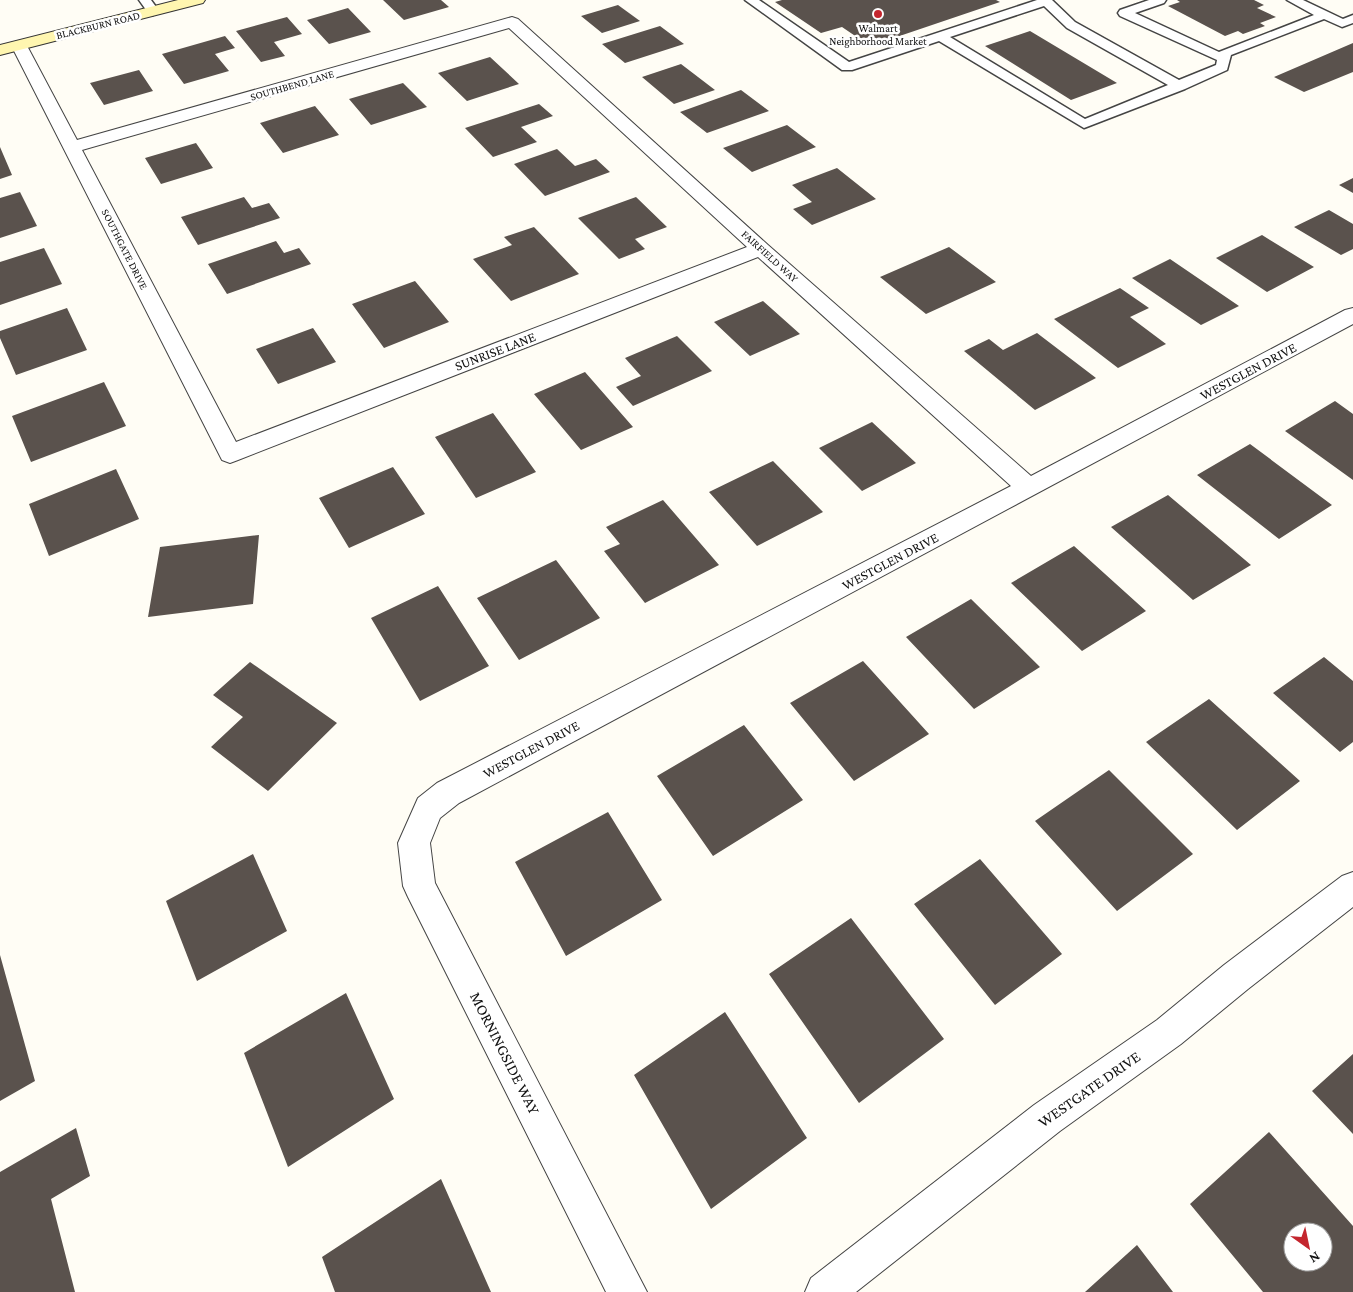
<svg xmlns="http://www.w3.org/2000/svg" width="1353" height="1292" font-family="'Crimson Pro',serif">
  <rect width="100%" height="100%" fill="#fffdf5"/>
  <!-- building -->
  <path fill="#5a524d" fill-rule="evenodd" d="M 383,0 L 441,0 L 449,7 L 404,20 Z
    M 782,0 L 996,0 L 1000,2 L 870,46 L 842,27 L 821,33 L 775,2 Z
    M 1177,0 L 1254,0 L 1264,5 L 1257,8 L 1276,17 L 1260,23 L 1265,26 L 1243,34 L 1238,31 L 1225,36 L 1168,6 L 1180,2 Z
    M 618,5 L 640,21 L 602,33 L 581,16 Z
    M 348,8 L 371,32 L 329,44 L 307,20 Z
    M 287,17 L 302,34 L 274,42 L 285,56 L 261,62 L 236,31 Z
    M 660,26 L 684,44 L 625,63 L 602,44 Z
    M 1030,31 L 1117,83 L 1071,100 L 985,46 Z
    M 225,36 L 235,48 L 215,54 L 229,71 L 184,84 L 162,54 Z
    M 1353,43 L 1353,72 L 1304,92 L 1274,77 Z
    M 490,57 L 519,84 L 467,101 L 438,73 Z
    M 681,64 L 715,90 L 674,104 L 642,77 Z
    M 139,70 L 153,91 L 104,105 L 90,83 Z
    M 403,83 L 427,107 L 371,125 L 349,99 Z
    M 741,90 L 769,111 L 707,133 L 680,112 Z
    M 539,104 L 553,116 L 521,127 L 537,142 L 493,157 L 465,128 Z
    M 315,106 L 339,135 L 283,153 L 260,123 Z
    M 787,125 L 816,147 L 752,172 L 723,148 Z
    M 196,143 L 213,168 L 161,184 L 145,158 Z
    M 0,147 L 12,175 L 0,179 Z
    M 557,149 L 575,166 L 596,159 L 610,172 L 545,196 L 514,164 Z
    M 837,168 L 876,199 L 812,225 L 793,209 L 812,202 L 792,185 Z
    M 1353,178 L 1353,193 L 1339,185 Z
    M 20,192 L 37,226 L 0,238 L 0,198 Z
    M 244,197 L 252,208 L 269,203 L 280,218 L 198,245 L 181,217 Z
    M 636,197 L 667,227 L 635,239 L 645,249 L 619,259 L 578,218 Z
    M 1329,210 L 1353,224 L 1353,249 L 1341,255 L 1294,227 Z
    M 534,227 L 579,274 L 511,301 L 473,259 L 512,245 L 504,237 Z
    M 1262,235 L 1314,267 L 1267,292 L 1216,258 Z
    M 276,241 L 284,253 L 299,248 L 311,264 L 227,294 L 208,264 Z
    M 949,247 L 996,282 L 926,314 L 880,277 Z
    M 44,248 L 62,284 L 0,305 L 0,262 Z
    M 1170,259 L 1239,306 L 1201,325 L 1132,278 Z
    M 415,281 L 449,322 L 384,348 L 352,304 Z
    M 1120,288 L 1149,308 L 1130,317 L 1166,344 L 1118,368 L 1054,319 Z
    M 763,301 L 800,334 L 750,356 L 714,322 Z
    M 67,308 L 87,350 L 16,375 L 0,338 L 0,331 Z
    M 313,328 L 336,362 L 278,384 L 256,349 Z
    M 1037,333 L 1096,378 L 1035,410 L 964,351 L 989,339 L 1003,350 Z
    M 677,336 L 712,371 L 633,406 L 616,387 L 641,376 L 625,358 Z
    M 585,372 L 633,427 L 581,450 L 534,394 Z
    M 104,382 L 126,426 L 31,462 L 12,416 Z
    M 1335,401 L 1353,414 L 1353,480 L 1285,431 Z
    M 493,413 L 536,472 L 476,498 L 435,437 Z
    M 872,422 L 916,463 L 862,491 L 819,448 Z
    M 1250,444 L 1332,505 L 1279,539 L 1197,475 Z
    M 773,461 L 823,512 L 757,546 L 709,492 Z
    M 393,467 L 425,514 L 349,548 L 319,498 Z
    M 116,469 L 139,519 L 49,556 L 29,504 Z
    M 1168,495 L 1251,565 L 1193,600 L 1111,527 Z
    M 663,500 L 719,565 L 645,603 L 604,551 L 620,544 L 606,527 Z
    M 259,535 L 253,604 L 148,617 L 160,547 Z
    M 1074,546 L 1146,611 L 1082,651 L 1011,583 Z
    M 556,560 L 600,618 L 519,660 L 477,598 Z
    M 438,586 L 489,666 L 420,701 L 371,618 Z
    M 971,599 L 1040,667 L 974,709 L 906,637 Z
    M 1324,657 L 1353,681 L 1353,742 L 1340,752 L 1273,693 Z
    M 863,661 L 929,734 L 854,781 L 790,703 Z
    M 250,662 L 337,723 L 268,791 L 211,747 L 243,717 L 213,695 Z
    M 1209,699 L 1300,781 L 1237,830 L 1146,742 Z
    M 744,725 L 803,800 L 713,856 L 657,776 Z
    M 1109,770 L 1193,854 L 1117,911 L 1035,821 Z
    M 608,812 L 662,900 L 566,956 L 515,862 Z
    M 253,854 L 287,931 L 197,981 L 166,901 Z
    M 980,859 L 1062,954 L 995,1005 L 914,904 Z
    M 851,918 L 944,1039 L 859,1103 L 769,974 Z
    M 0,955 L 35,1081 L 0,1101 Z
    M 346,993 L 394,1099 L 288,1167 L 244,1053 Z
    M 725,1012 L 807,1138 L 711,1209 L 634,1075 Z
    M 1353,1054 L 1353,1134 L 1312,1091 Z
    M 76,1128 L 90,1176 L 51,1199 L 75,1292 L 0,1292 L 0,1172 Z
    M 1269,1132 L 1353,1226 L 1353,1292 L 1263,1292 L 1190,1204 ZM 1293,1232 L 1323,1232 L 1323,1262 L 1293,1262 Z
    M 441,1179 L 491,1292 L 335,1292 L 322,1257 Z
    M 1137,1245 L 1173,1292 L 1085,1292 Z"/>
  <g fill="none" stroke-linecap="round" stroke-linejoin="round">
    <!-- lane casing -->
    <g stroke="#444" stroke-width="3">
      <path id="lane" d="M 139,0 L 151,0 L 159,11 L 153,15 L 149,14 Z
        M 745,0 L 759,0 L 849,62 L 1037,0 L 1052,0 L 1075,22 L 1179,80 L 1216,65 L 1217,60 L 1120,16 L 1118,13 L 1120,10 L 1149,0 L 1166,0 L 1164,3 L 1135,13 L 1219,52 L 1314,15 L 1287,0 L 1303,0 L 1343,19 L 1353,15 L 1353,23 L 1342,27 L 1324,19 L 1231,55 L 1227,70 L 1185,89 L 1084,128 L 939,41 L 852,70 L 842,70 ZM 1044,6 L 1067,28 L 1168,85 L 1085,119 L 950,37 Z"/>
    </g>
    <!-- street casing -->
    <g stroke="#444" stroke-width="2">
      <path id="street" d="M 512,17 L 518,19 L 768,245 L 1031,476 L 1345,310 L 1353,308 L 1353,324 L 459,803 L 440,818 L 430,843 L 435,883 L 647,1292 L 606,1292 L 408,897 L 403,886 L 398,843 L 418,798 L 437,783 L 1011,486 L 758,257 L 238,460 L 230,463 L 222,460 L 11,45 L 13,42 L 25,42 L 77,140 ZM 509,28 L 747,247 L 236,442 L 82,150 Z
        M 1353,872 L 1353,907 L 1248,989 L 1181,1044 L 1060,1131 L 856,1292 L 805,1292 L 811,1278 L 1034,1105 L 1157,1020 L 1224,965 L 1342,876 Z"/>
    </g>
    <!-- secondary casing -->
    <g stroke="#333" stroke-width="2">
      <path id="secondary" d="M 178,0 L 205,0 L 203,3 L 0,55 L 0,45 Z"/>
    </g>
    <!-- lane -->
    <use href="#lane" fill="#fff" fill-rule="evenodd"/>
    <!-- street -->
    <use href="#street" fill="#fff" fill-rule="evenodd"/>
    <!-- secondary -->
    <use href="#secondary" fill="#fff6b0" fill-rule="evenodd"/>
  </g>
  <!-- markers -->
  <circle fill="#c4262e" stroke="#fff" stroke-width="2" cx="878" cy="14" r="5"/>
  <g text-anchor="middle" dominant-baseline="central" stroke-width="5" stroke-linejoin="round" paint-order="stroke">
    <!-- far-street labels -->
    <g font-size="11" fill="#111" stroke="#fff">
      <text transform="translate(98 25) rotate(-14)">BLACKBURN ROAD</text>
      <text transform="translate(292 85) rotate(-16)">SOUTHBEND LANE</text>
      <text transform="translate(125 249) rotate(63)">SOUTHGATE DRIVE</text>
      <text transform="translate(770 256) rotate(42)">FAIRFIELD WAY</text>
    </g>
    <!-- far-poi labels -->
    <g font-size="11" fill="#111" stroke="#fff">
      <text x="878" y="28">Walmart<tspan x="878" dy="13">Neighborhood Market</tspan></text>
    </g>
    <!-- street labels -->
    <g font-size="14" fill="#111" stroke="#fff">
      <text transform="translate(495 351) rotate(-21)">SUNRISE LANE</text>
      <text transform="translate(1248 371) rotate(-28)">WESTGLEN DRIVE</text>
      <text transform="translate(890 561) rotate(-28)">WESTGLEN DRIVE</text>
      <text transform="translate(531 749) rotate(-28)">WESTGLEN DRIVE</text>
    </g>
    <!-- near-street labels -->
    <g font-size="16" fill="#111" stroke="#fff">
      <text transform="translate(505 1053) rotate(63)">MORNINGSIDE WAY</text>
      <text transform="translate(1089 1089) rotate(-35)">WESTGATE DRIVE</text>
    </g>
  </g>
  <!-- north arrow -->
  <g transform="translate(1308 1247) rotate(147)"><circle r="24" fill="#ffffff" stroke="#a0a0a0"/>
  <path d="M0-4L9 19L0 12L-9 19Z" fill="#c4262e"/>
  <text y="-8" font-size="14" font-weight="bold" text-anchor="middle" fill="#111111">N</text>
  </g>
</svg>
